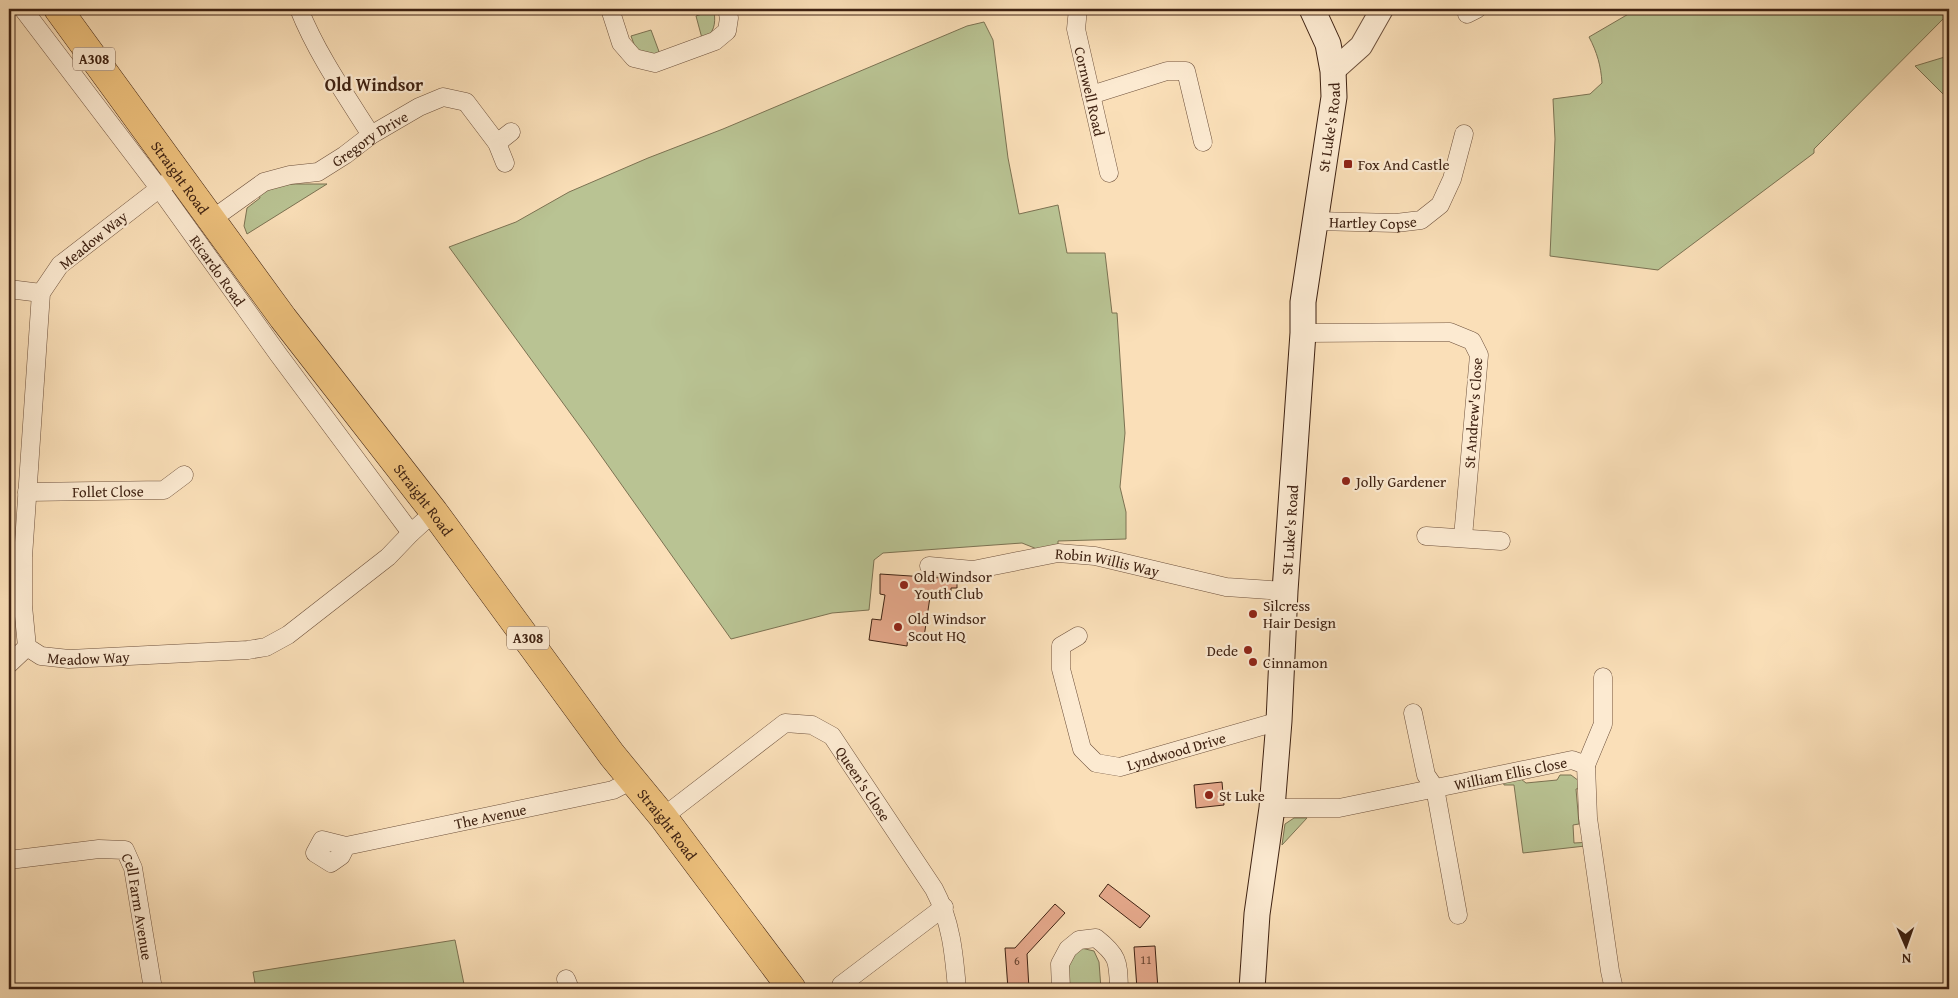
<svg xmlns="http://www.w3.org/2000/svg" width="1958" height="998" font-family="'Gentium Book Plus',serif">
  <rect width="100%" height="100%" fill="#fadfb8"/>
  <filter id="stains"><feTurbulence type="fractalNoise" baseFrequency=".004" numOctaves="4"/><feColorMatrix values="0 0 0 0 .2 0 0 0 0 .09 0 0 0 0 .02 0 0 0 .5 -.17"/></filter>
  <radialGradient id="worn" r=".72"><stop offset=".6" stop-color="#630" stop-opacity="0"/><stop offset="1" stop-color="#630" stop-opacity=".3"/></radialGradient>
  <!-- green -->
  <path fill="#b9c393" stroke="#7c7252" d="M 1637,9 L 1949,9 L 1949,13 L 1814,149 L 1814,153 L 1658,270 L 1550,256 L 1555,139 L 1553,99 L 1590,94 L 1602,83 C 1601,66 1597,52 1589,37 Z
    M 714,10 C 716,26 714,31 703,42 L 696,16 Z
    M 984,22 L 993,40 L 1008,158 L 1019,214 L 1058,205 L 1067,253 L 1105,253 L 1112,313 L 1117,313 L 1125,433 L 1120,487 L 1126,512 L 1126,539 L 1058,541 L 1058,552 L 1047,553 L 1022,543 L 883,553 L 874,560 L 869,610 L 832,613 L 731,639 L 587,436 L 449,247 L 516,222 L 569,192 L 648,158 L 723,129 L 967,26 Z
    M 651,30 L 661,57 L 642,55 L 635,47 L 631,36 Z
    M 1948,56 L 1949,57 L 1949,100 L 1915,66 Z
    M 281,184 L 327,184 L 247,234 L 244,226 L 247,208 L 260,198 L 259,194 Z
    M 1560,775 L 1571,775 L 1583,784 L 1584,788 L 1576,789 L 1579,824 L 1573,825 L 1574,843 L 1593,842 L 1594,845 L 1523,853 L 1514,785 L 1504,785 L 1503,781 L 1521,779 L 1526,783 L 1557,780 Z
    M 1294,818 L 1307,818 L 1282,845 L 1285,824 Z
    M 455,940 L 465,989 L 256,989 L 253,972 Z
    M 1081,948 L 1094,951 L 1099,962 L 1101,989 L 1068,989 L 1067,965 L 1070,955 Z"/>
  <!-- building -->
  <path fill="#e5a88b" stroke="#3f2212" d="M 880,574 L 957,579 L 957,588 L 951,588 L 951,597 L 930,597 L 924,637 L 908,635 L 907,646 L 869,640 L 872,619 L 881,620 L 885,595 L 880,594 Z
    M 1222,782 L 1224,805 L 1196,808 L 1194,785 Z
    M 1108,884 L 1150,916 L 1140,928 L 1099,896 Z
    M 1055,904 L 1065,913 L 1027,954 L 1029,989 L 1008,989 L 1005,948 L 1015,948 Z
    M 1155,946 L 1158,989 L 1137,989 L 1134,947 Z"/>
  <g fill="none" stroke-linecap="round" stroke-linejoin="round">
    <!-- minor casing -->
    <g stroke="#6e513c" stroke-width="19">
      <g id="minor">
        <path id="s1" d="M 23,9 L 159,188 L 278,354 L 411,533"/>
        <path d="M 299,9 C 317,54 345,94 371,135"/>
        <path d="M 610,9 L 621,43 L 634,58 L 655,63 L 715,41 L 727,31 L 729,18 L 727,9"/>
        <path id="s2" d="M 1078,9 L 1076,29 L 1109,173"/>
        <path d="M 1467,14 L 1477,9"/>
        <path d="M 1091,95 L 1167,71 L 1186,71 L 1203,142"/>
        <path d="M 497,143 L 511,132"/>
        <path id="s3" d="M 178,174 L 60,265 L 41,293 L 23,557 L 23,606 L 27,647 L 41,656 L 69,659 L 248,650 L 266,647 L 288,635 L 388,557 L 411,533 L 434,512"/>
        <path id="s4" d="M 211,220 L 264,182 L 290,175 L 318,172 L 345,155 L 371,135 L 419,107 L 443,97 L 466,102 L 497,143 L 505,163"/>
        <path id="s5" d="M 1315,221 L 1396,223 L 1421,220 L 1440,205 L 1452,179 L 1464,134"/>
        <path d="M 9,289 L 41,293"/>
        <path d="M 1303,333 L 1450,332 L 1472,341 L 1479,355 L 1463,537"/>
        <path id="s6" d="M 27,492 L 164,490 L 184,475"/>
        <path d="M 1426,536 L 1501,541"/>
        <path id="s7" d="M 929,566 L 973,570 L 1058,553 L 1095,556 L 1226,587 L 1285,591"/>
        <path id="s8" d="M 1078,636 L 1061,646 L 1061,669 L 1082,749 L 1096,763 L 1120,767 L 1279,721"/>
        <path d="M 9,664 L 27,647"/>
        <path d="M 1413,713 L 1426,775 L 1435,788 L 1458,915"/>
        <path d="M 1586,765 L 1603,724 L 1603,677"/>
        <path id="s9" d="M 1272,808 L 1339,808 L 1572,760 L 1586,765 L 1588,818 L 1610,971 L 1614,989"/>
        <path id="s10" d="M 663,817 L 785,723 L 812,725 L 832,736 L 934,889 C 951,921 954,953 957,989"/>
        <path id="s11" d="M 346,846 L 341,856 L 331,863 L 315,853 L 322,840 L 346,846 L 613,790 L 632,780"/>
        <path id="s12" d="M 9,860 L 99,849 L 125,850 L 133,868 L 153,989"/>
        <path d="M 566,979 L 570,989"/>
        <path d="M 841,985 L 944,907"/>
        <path d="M 1061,989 L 1060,964 L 1068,949 L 1079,940 L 1096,938 C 1119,956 1118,962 1119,989"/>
      </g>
    </g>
    <!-- tertiary casing -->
    <g stroke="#6e513c" stroke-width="24">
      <path id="tertiary" d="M 1333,71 L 1361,46 L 1382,9"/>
    </g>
    <!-- secondary casing -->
    <g stroke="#3f2212" stroke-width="27">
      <g id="secondary">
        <path id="s13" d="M 1252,989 L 1257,914 L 1272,808 L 1279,721 L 1285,591 L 1303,333 L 1303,302 L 1334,97 L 1333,71 L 1328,44 L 1312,9"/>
      </g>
    </g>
    <!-- primary casing -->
    <g stroke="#3f2212" stroke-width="29">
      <g id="primary">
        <path id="s14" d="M 58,9 L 283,318 L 434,512 L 612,755 L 663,817 L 792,989"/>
      </g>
    </g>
    <!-- minor -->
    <use href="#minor" stroke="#fcead1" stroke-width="18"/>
    <!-- tertiary -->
    <use href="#tertiary" stroke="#fcead1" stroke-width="22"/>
    <!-- secondary -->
    <use href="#secondary" stroke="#fcead1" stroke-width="25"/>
    <!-- primary -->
    <use href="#primary" stroke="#edc07c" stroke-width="28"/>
  </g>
  <!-- markers -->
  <g fill="#8f2418" stroke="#fcead1" stroke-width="2">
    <rect x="1343" y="159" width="10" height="10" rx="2.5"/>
    <circle cx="1346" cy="481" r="5"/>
    <circle cx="904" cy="585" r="5"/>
    <circle cx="1253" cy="614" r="5"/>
    <circle cx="898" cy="627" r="5"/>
    <circle cx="1248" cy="650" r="5"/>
    <circle cx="1253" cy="662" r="5"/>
    <circle cx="1209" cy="795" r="5"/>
  </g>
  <g text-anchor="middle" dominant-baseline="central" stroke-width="4.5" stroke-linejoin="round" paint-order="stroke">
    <!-- number labels -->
    <g font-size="12" fill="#684430">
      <text x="1146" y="959">11</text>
      <text x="1017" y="960">6</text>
    </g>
    <!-- shield labels -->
    <g fill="#fcead1" stroke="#785e4b" stroke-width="1">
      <rect x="73" y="47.5" width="42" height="23" rx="4"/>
      <rect x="507" y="626.5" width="42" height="23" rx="4"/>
    </g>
    <g font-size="14" font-weight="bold" fill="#3f2212">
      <text x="94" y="59">A308</text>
      <text x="528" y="638">A308</text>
    </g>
    <!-- street labels -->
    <g font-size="15" fill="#3f2212" stroke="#fcead1">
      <text stroke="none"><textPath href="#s2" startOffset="84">Cornwell Road</textPath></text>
      <text stroke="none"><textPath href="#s13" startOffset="866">St Luke's Road</textPath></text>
      <text stroke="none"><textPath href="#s4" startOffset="182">Gregory Drive</textPath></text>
      <text stroke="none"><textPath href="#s14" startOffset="208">Straight Road</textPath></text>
      <text stroke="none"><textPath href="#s5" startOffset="58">Hartley Copse</textPath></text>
      <text transform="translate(93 240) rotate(-39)">Meadow Way</text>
      <text stroke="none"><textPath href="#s1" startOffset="326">Ricardo Road</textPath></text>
      <text transform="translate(1473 413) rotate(-86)">St Andrew's Close</text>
      <text stroke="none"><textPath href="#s6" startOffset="81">Follet Close</textPath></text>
      <text stroke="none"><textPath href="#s14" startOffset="612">Straight Road</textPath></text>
      <text stroke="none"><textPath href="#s13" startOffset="461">St Luke's Road</textPath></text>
      <text stroke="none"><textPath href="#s7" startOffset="181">Robin Willis Way</textPath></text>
      <text stroke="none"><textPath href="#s3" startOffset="602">Meadow Way</textPath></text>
      <text stroke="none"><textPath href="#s8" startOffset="228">Lyndwood Drive</textPath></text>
      <text stroke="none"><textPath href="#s9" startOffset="242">William Ellis Close</textPath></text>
      <text stroke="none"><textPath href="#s10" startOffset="261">Queen's Close</textPath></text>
      <text stroke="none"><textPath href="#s11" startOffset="229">The Avenue</textPath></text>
      <text stroke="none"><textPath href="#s14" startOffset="1018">Straight Road</textPath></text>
      <text stroke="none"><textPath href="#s12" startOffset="175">Cell Farm Avenue</textPath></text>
    </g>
    <!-- poi labels -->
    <g font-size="15" fill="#3f2212" stroke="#fcead1" text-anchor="start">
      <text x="1358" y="164">Fox And Castle</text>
      <text x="1356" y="481">Jolly Gardener</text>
      <text x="914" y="576">Old Windsor<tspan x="914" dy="17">Youth Club</tspan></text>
      <text x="1263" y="605">Silcress<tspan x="1263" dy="17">Hair Design</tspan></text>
      <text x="908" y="618">Old Windsor<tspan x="908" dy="17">Scout HQ</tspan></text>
      <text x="1238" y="650" text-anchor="end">Dede</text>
      <text x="1263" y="662">Cinnamon</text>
      <text x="1219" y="795">St Luke</text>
    </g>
    <!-- quarter labels -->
    <g font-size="18" font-weight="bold" fill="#3f2212" stroke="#fcead1">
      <text x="374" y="84">Old Windsor</text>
    </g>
  </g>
  <!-- margin -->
  <rect width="1958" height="998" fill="none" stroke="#fadfb8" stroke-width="30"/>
  <rect x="10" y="10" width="1938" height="978" fill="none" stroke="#3f2212" stroke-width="2.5"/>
  <rect x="15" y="15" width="1928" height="968" fill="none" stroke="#3f2212"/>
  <!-- north arrow -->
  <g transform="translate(1906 946) rotate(178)" stroke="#fcead1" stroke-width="4" paint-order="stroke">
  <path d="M0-4L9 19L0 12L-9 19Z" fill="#3f2212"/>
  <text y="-8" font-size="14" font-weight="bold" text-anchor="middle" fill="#3f2212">N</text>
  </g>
  <rect width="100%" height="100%" filter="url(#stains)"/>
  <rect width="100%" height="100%" fill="url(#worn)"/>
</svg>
